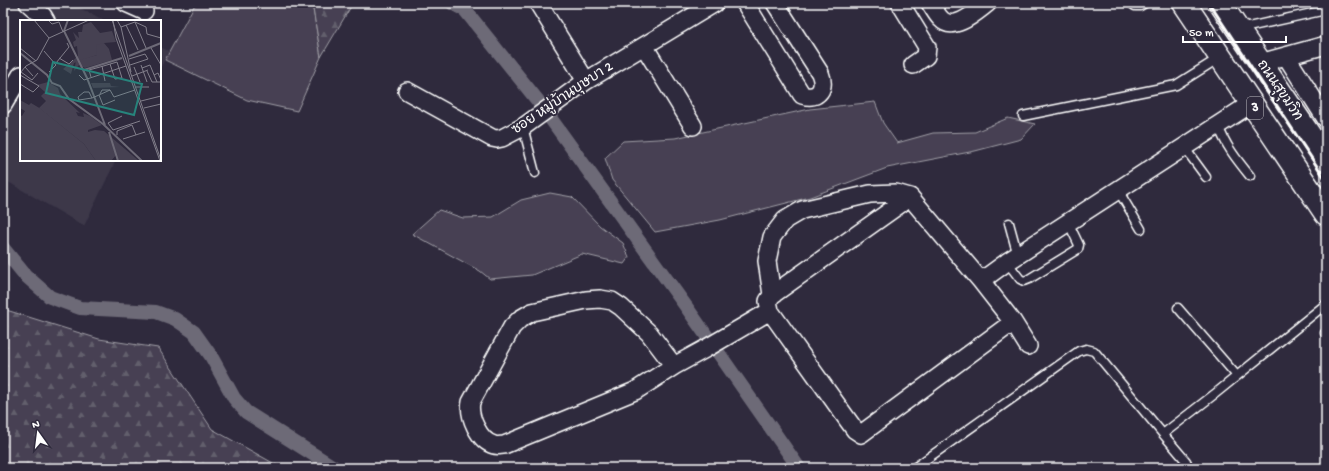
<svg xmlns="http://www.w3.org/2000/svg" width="1329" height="471" font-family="'Gochi Hand','Playpen Sans Thai',sans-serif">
  <defs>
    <pattern id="forest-firs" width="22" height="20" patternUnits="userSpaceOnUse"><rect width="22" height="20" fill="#464152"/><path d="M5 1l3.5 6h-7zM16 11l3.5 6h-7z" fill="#625e6c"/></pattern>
  </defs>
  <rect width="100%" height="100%" fill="#2f2a3d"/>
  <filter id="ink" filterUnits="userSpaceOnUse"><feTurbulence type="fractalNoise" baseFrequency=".025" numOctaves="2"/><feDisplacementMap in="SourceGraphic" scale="8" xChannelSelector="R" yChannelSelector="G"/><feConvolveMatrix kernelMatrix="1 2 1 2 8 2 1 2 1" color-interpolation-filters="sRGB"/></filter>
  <g filter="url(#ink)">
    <!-- built -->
    <path fill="#3c3749" d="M 46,3 L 69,3 L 106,21 L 51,21 L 42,11 Z
      M 160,47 L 169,51 L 160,69 Z
      M 21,80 L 21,160 L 116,160 L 84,226 L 3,179 L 3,112 Z"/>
    <!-- green -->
    <path fill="#464152" stroke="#a2a0a8" d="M 199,3 L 312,3 L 321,57 L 297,111 L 247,100 L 165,60 L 194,6 Z
      M 875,102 L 883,123 L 897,143 L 933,133 L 975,132 L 1008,118 L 1035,124 L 1021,139 L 975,151 L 887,168 L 810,197 L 720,220 L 655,232 L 612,180 L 605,158 L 623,141 L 675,138 L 810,109 Z
      M 550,193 L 572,197 L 600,226 L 623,243 L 629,257 L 624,264 L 582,254 L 532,275 L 490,279 L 480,271 L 412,234 L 439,210 L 463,218 L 493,217 L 521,200 Z"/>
    <!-- forest -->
    <path fill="url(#forest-firs)" stroke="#a2a0a8" d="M 312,3 L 353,3 L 321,57 Z
      M 3,309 L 99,339 L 158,348 L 212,429 L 282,468 L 3,468 Z"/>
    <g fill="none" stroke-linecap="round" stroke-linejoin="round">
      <!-- canal -->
      <path stroke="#6d6a77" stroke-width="14" d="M 452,3 L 465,10 L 538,101 L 685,305 L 799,468
        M 3,248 L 25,275 L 50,297 L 80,308 L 156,312 L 175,319 L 194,332 L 211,356 L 234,398 L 246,412 L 335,468"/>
      <!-- service casing -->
      <g stroke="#fff" stroke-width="11">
        <path id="service" d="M 1131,3 L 1135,6 L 1140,6 L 1145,3
          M 1239,29 L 1326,10
          M 1023,116 L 1176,85 L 1219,58
          M 1218,125 C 1225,145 1237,160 1250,176
          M 523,127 L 535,173
          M 1184,147 L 1206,177
          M 1118,190 L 1141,229
          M 1009,223 L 1018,256
          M 1007,262 L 1020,279 L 1024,281 L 1029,279 L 1078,249 L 1079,245 L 1068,222
          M 1178,308 L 1237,376
          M 1325,333 L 1326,334
          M 914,468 L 1079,351 L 1086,349 L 1094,351 L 1163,434
          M 1189,468 L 1186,461 L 1163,434 L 1216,393 L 1326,304"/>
      </g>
      <!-- minor casing -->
      <g stroke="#fff" stroke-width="20">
        <path id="minor" d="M 28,3 L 43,16 L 46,21
          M 126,3 L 144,11
          M 538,3 L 586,81
          M 745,3 L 802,95 C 819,100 826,88 820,73 L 775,3
          M 900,3 L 927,47 L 926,56 L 913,65
          M 930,3 C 933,8 937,15 941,19 C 954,33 977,11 988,3
          M 644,46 L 693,126
          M 1286,56 L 1326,119
          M 1260,63 L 1326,45
          M 407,91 L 492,138 L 497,139 L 502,138 L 523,127 L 586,81 L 715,3
          M 3,105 L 21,75
          M 981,281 L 1013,322 L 1028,346
          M 772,295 L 767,261 L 772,237 L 785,220 L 802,210 L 870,194 L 896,193 L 910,197
          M 1013,322 L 861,434 L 855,430 L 847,419 L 770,311 L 768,301 L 772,295 L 910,197 L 981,281 L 1007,262 L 1252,103
          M 674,366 L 635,391 L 504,445 C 501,445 497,446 494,445 C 479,441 468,416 471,402 L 512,327 L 520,319 L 532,312 L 586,300 L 600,299 L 612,301 L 621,307 L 649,333 L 674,366 L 705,349 L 770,311"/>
      </g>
      <!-- trunk casing -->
      <g stroke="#fff" stroke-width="25">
        <path id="trunk" d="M 1184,3 L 1326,214
          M 1220,3 L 1326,159"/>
      </g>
      <!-- service -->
      <use href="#service" stroke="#2f2a3d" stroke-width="8"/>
      <!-- minor -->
      <use href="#minor" stroke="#2f2a3d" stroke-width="17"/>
      <!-- trunk -->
      <use href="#trunk" stroke="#2f2a3d" stroke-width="22"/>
      <!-- rail -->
      <path stroke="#fff" stroke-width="3" d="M 1209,3 L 1326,180"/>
    </g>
  </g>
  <g text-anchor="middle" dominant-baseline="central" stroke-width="4" stroke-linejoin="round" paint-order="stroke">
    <!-- shield labels -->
    <rect fill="#2f2a3d" stroke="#c1bfc5" stroke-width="1" x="1247" y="97" width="16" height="22" rx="3"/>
    <g font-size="13" font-weight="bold" fill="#fff">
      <text x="1255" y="108">3</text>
    </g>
    <!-- street labels -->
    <g font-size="14" fill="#fff" stroke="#2f2a3d">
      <text transform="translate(1279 91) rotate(56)">ถนนสุขุมวิท</text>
      <text transform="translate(563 99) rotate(-34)">ซอย หมู่บ้านบุษบา 2</text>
    </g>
  </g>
  <!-- overview -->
  <g transform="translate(20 20)">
    <rect width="141" height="141" fill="#2f2a3d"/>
    <path d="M 71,2 L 80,13 L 92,11 L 96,22 L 84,23 L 77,35 L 54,43 L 51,54 L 43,49 L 58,36 L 57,26 L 54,27 L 53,22 L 56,20 L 53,12 L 59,18 L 58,12 L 62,12 L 63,5 ZM 71,63 L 90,63 L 91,66 L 100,67 L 73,68 Z" fill="#464152"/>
    <path d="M 84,23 L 89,29 L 92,40 L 65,48 L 59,45 L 54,51 L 56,41 L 77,35 L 76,25 ZM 28,62 L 38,68 L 40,74 L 60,93 L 56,92 L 58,96 L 64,97 L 63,93 L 70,96 L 82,105 L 68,110 L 68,112 L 75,110 L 84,111 L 119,141 L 98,141 L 96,135 L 91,141 L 76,141 L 64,124 L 19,88 L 26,81 L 21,76 L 25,72 L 17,65 Z" fill="#464152"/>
    <path d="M 0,80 L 9,85 L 11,83 L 21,89 L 64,124 L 76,141 L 0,141 L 0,95 L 2,96 L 5,91 L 0,88 Z" fill="#464152"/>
    <path fill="none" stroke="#6d6a77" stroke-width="2" d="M 48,0 L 44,11 L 67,58 L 85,105M 0,33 L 27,55 L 32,63 L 40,66 L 49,79 L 83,104 L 122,141M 109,36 L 141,23M 64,50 L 102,38M 89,112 L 98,141"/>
    <path fill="none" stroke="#827f8b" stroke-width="1" d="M 14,0 L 29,18M 92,0 L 141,140M 93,0 L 96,18 L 140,141M 97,0 L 101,7 L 111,52M 29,1 L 32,4 L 39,2 L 43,12M 115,2 L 126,28M 106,5 L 118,30M 101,7 L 115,2 L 126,7 L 127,14 L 141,18M 0,28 L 16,41M 131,28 L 141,45M 24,31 L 36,45 L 29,52M 39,38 L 49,44 L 53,40M 109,39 L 125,34 L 128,39 L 110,45M 36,43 L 49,27 L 47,23M 121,45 L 127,62M 82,46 L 85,61M 5,47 L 13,56M 114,47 L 120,62M 122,48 L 130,45 L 137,62M 127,51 L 132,62 L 141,62M 1,52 L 12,60 L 18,53M 0,53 L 6,46 L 17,40 L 29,18 L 69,0M 0,55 L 19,66 L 13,72 L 0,64M 59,55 L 64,60 L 106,46M 134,55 L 138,53 L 141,60M 112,56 L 128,50M 71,57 L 69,50 L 80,47 L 97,42 L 102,58 L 95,59 L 90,44M 116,67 L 129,67M 80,74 L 82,70 L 90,70M 72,78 L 59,80 L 58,77 L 64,72 L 69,72 L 72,78 L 79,75M 95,80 L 83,85 L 79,75 L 90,70 L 94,77 L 115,70M 121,81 L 141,76M 124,88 L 141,84M 102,96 L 88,103 L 93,110 L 120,101M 97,115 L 97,111 L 112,105 L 116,115M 103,119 L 125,112"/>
    <path fill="#27847c" fill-opacity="0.15" stroke="#27847c" stroke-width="2" d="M 33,42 L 122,64 L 114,95 L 26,73 Z"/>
    <rect width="141" height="141" fill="none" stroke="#fff" stroke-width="2"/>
  </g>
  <!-- margin -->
  <rect width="1329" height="471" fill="none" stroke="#2f2a3d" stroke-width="16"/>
  <rect x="8" y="8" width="1313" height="455" fill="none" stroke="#fff" stroke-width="1.5" filter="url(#ink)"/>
  <!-- north arrow -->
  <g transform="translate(38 433) rotate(346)" stroke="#2f2a3d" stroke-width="3" paint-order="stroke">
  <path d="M0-3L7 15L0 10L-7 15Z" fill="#ffffff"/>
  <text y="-6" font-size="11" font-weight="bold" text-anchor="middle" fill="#ffffff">N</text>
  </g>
  <!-- scale -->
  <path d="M1183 36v6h103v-6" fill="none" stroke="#ffffff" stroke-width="2"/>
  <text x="1189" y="36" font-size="12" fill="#ffffff" stroke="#2f2a3d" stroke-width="3" paint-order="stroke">50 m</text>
</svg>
